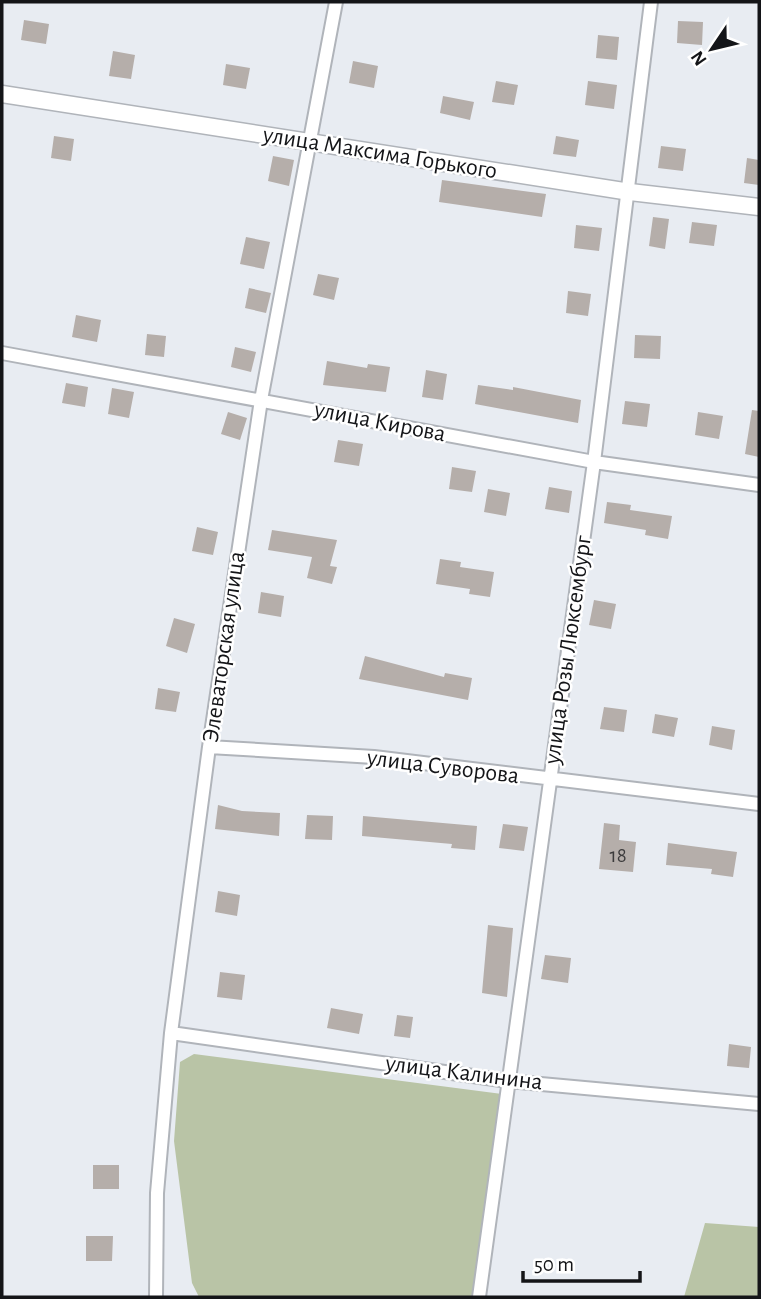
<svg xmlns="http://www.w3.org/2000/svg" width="761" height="1299" font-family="'Alegreya Sans',sans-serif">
  <rect width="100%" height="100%" fill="#e8ecf2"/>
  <!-- green -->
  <path fill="#b9c4a6" d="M 194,1054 L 502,1094 L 472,1297 L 199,1297 L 192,1283 L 174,1141 L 180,1062 Z
    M 705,1223 L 759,1227 L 759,1297 L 684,1297 Z"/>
  <!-- building -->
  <path fill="#b5aeaa" d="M 24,20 L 49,24 L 46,44 L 21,40 Z
    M 678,21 L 703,22 L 702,45 L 677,43 Z
    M 598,35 L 619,37 L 617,60 L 596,58 Z
    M 113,51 L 135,55 L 131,79 L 109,76 Z
    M 353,61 L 378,66 L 374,88 L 349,83 Z
    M 226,64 L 250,68 L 246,89 L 223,85 Z
    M 496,81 L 518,85 L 514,105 L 492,102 Z
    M 588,81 L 617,85 L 614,109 L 585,105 Z
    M 443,96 L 474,102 L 470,120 L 440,113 Z
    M 54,136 L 74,139 L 71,161 L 51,158 Z
    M 556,136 L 579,140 L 576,157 L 553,154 Z
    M 661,146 L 686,149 L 683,171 L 658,168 Z
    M 273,156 L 294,160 L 289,186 L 268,181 Z
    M 747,158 L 759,160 L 759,185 L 744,183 Z
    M 442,180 L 546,194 L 542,217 L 439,202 Z
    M 653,217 L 669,219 L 665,249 L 649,246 Z
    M 692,222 L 717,225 L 714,246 L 689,243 Z
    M 576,225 L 602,228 L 599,251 L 574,248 Z
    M 246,237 L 270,242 L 264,269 L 240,264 Z
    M 318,274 L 339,278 L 334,300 L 313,295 Z
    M 249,288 L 271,293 L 266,313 L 245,308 Z
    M 568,291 L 591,294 L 588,316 L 566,313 Z
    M 76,315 L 101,320 L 97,342 L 72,337 Z
    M 147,334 L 166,336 L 164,357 L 145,355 Z
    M 635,335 L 661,336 L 660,359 L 634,358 Z
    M 235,347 L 256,352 L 251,372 L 231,367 Z
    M 327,361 L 367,368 L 368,364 L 390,367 L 386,392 L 323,385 Z
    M 426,370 L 447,374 L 443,400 L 422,397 Z
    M 66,383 L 88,387 L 85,407 L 62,403 Z
    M 478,385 L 513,390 L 513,387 L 581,400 L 578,423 L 475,404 Z
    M 112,388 L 134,392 L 129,418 L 108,414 Z
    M 625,401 L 650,404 L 647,427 L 622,424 Z
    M 752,410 L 759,411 L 759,457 L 745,454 Z
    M 228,412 L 247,418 L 240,440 L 221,434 Z
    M 698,412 L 723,416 L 719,439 L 695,435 Z
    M 338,440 L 363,444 L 359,466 L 334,462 Z
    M 452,467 L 476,471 L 472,492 L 449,489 Z
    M 549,487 L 572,491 L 569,513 L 545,509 Z
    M 488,489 L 510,493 L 506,516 L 484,512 Z
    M 607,502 L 631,505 L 630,510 L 672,516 L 668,539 L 645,535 L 646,530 L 604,523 Z
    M 197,527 L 218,532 L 213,555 L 192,551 Z
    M 272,530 L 337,540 L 330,566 L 337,567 L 332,584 L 307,578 L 312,557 L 268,550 Z
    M 440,559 L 461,562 L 460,567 L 494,572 L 490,597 L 469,594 L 470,589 L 436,584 Z
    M 261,592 L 284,596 L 281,617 L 258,613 Z
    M 594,600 L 616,604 L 611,629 L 589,625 Z
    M 174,618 L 195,624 L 187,653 L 166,646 Z
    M 365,656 L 444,677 L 445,673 L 472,678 L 468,700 L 359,679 Z
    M 158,688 L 180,692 L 176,712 L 155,709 Z
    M 604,707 L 627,710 L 624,732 L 600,729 Z
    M 655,714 L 678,718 L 674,737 L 652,733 Z
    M 712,726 L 735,730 L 732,750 L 709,745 Z
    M 218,805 L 242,811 L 280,813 L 279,836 L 215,829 Z
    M 307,815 L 333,816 L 332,840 L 305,839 Z
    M 363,816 L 477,826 L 475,850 L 451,848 L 452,844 L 362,836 Z
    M 604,823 L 620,825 L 619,840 L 636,842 L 633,872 L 599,869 Z
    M 503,824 L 528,827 L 524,851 L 499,848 Z
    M 668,843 L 737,852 L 733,877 L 711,874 L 712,869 L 666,865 Z
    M 218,891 L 240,895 L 237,916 L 215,912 Z
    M 488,925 L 513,928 L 507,997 L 482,993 Z
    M 545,955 L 571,958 L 568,983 L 541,979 Z
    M 220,972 L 245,975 L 242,1000 L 217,997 Z
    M 331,1008 L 363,1014 L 359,1034 L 327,1028 Z
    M 397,1015 L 413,1017 L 410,1038 L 394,1036 Z
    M 729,1044 L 751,1047 L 749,1068 L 727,1066 Z
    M 93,1165 L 119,1165 L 119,1189 L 93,1189 Z
    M 86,1236 L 113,1236 L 112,1261 L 86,1261 Z"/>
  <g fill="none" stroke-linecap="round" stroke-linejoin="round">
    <!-- minor casing -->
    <g stroke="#b0b4ba" stroke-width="16">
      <path id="minor" d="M 2,353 L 594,462 L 759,485
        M 209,747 L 374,757 L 759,804
        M 171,1033 L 508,1081 L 759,1104
        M 156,1297 L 157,1193 L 171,1033 L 209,747 L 261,400 L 336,2
        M 479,1297 L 594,462 L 651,2"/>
    </g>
    <!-- tertiary casing -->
    <g stroke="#b0b4ba" stroke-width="19">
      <path id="tertiary" d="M 2,94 L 630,192 L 759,207"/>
    </g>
    <!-- minor -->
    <use href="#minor" stroke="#fff" stroke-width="12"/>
    <!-- tertiary -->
    <use href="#tertiary" stroke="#fff" stroke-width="16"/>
  </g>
  <g text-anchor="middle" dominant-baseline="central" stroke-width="5" stroke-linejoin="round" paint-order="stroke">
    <!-- number labels -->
    <g font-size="21" fill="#3c3b3c">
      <text x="618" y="855">18</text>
    </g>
    <!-- street labels -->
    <g font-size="24" fill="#141518" stroke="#fff">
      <text transform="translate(380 153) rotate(9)">улица Максима Горького</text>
      <text transform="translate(380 422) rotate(11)">улица Кирова</text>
      <text transform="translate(224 647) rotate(-82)">Элеваторская улица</text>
      <text transform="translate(568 650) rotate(-82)">улица Розы Люксембург</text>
      <text transform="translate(443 767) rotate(7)">улица Суворова</text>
      <text transform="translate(464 1073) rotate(7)">улица Калинина</text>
    </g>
  </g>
  <!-- border -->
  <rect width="761" height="1299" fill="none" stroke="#141518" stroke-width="7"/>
  <!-- north arrow -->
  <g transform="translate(712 49) rotate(235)" stroke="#ffffff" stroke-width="5" paint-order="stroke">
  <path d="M0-5L12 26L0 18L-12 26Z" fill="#141518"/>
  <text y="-10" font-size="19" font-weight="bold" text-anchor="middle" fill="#141518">N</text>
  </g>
  <!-- scale -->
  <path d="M523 1271v10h117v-10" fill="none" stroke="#141518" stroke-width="3.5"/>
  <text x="534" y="1271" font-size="21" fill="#141518" stroke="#ffffff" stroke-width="5" paint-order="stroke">50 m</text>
</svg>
